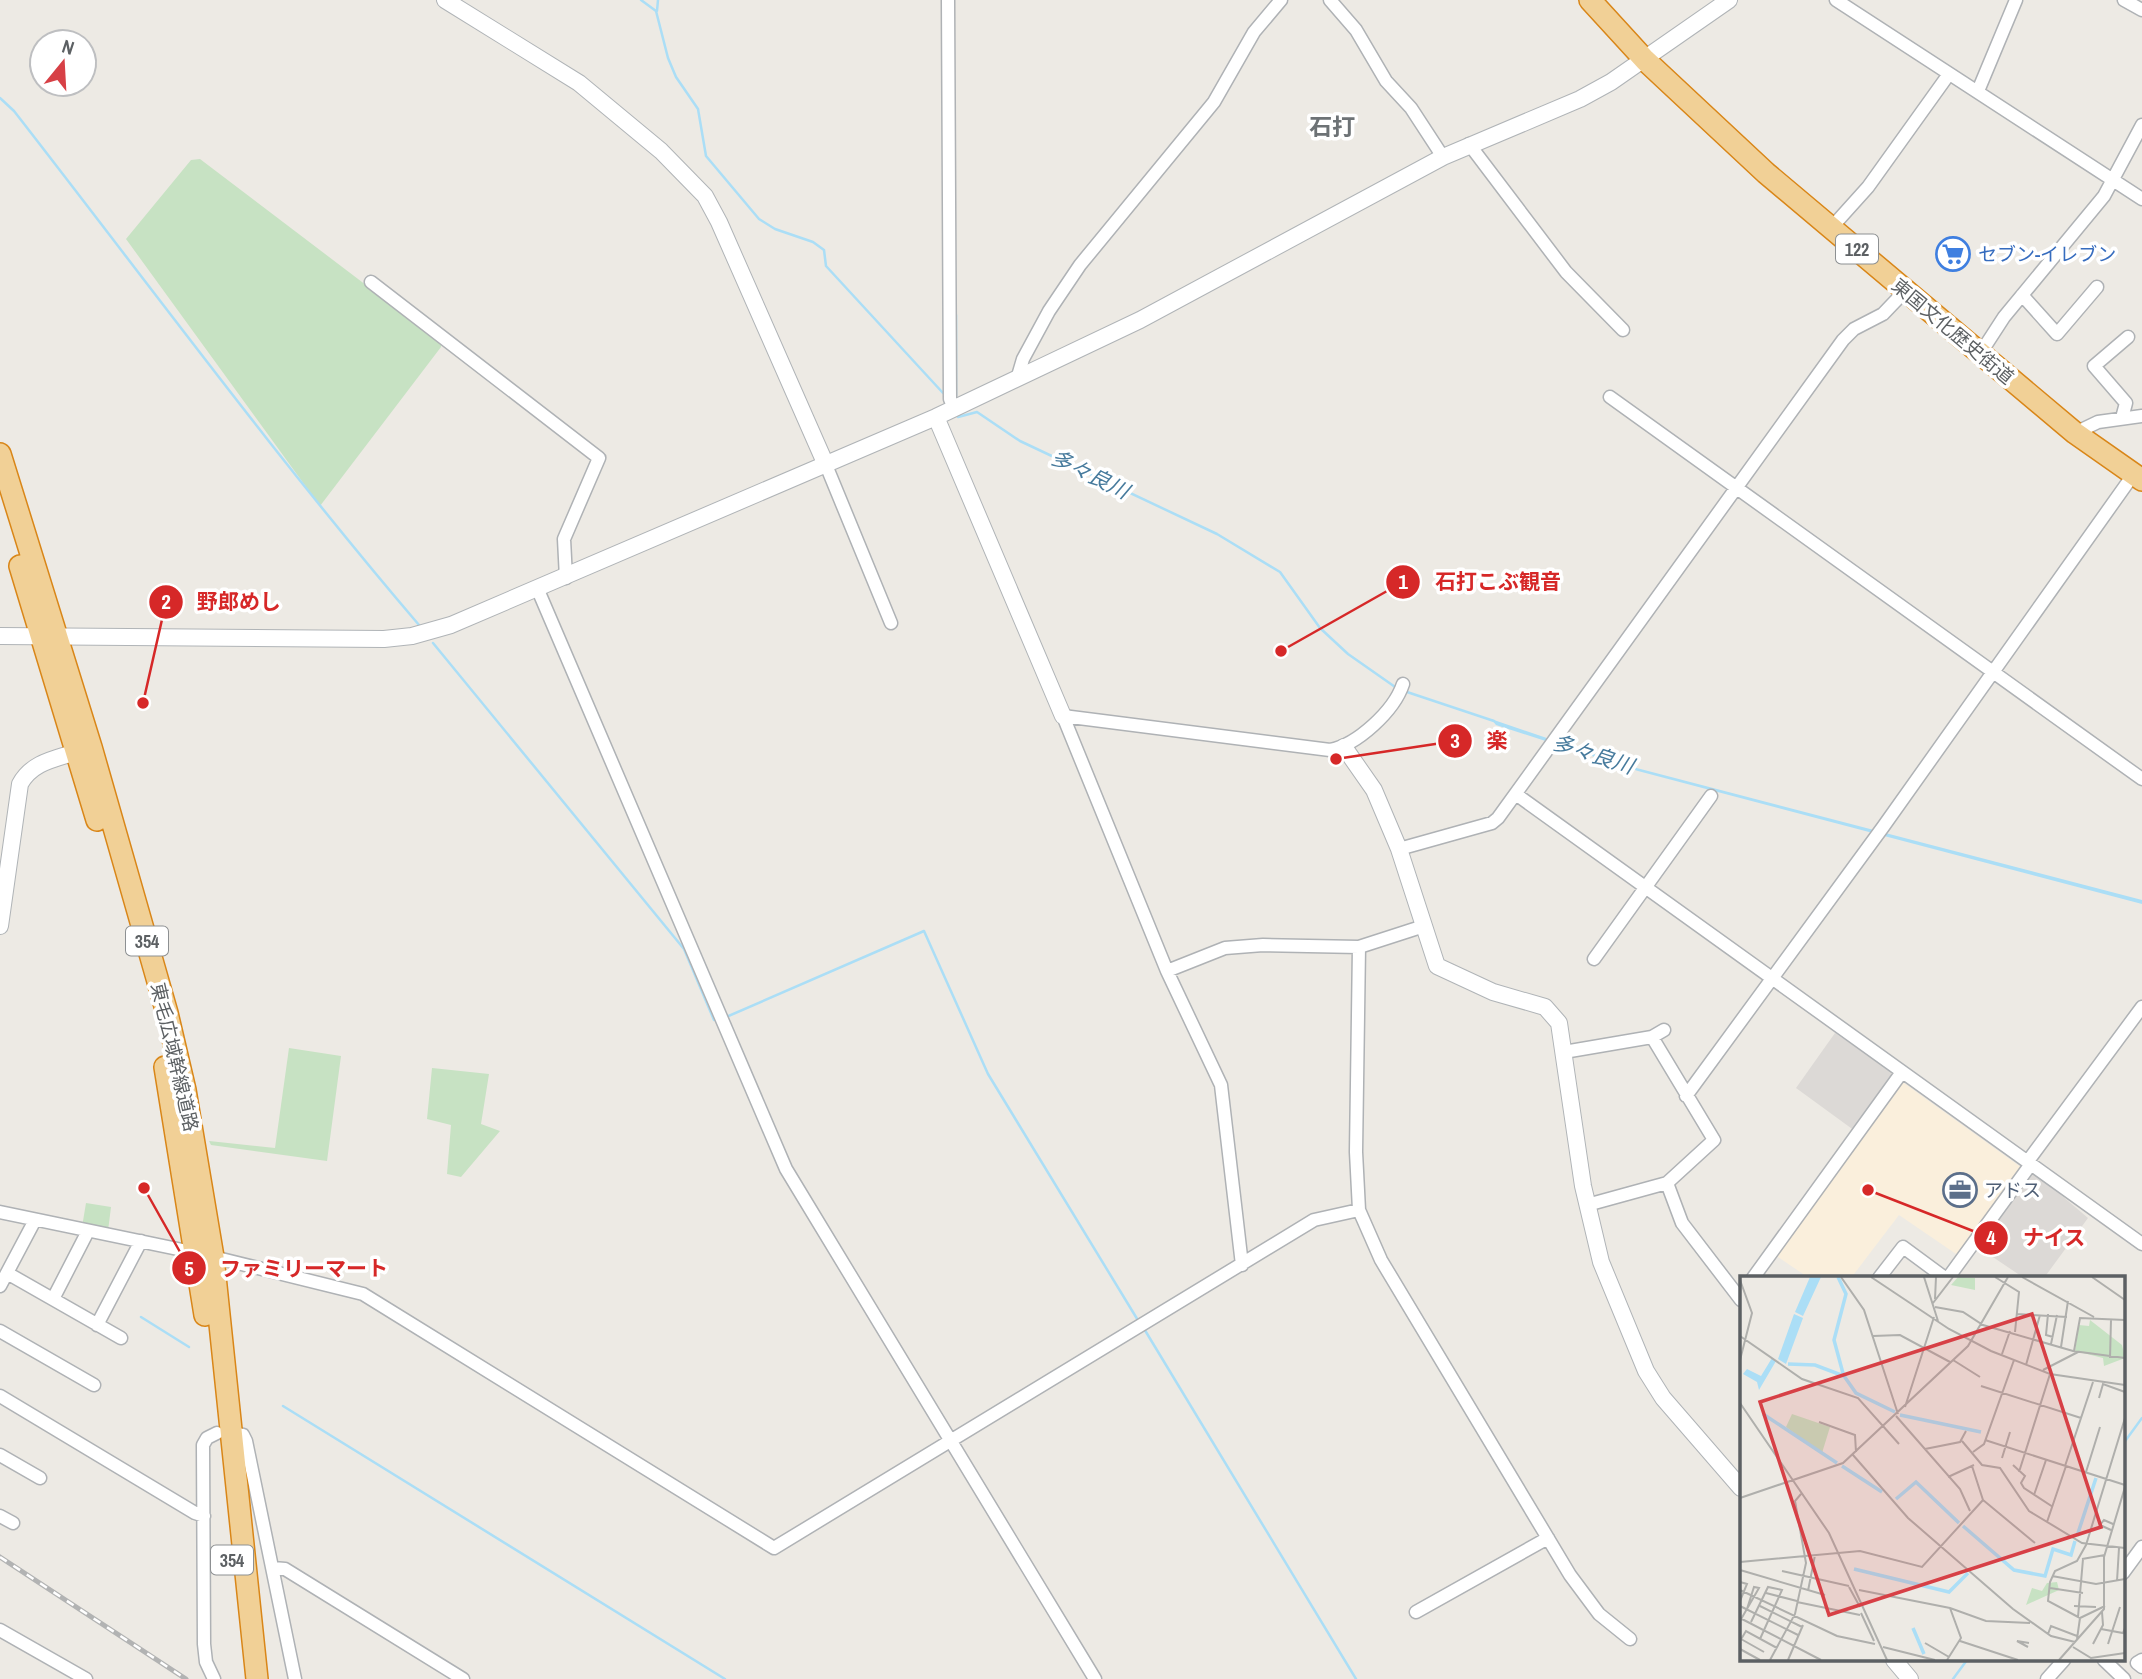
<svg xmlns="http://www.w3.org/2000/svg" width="2142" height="1679" font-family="'Archivo Narrow','Noto Sans JP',sans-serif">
  <rect width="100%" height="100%" fill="#edeae4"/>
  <!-- commercial -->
  <path fill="#faefdc" d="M 1901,1081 L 2022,1168 L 1959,1256 L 1899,1215 L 1851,1278 L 1809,1278 L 1775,1255 Z"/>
  <!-- industrial -->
  <path fill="#dcd9d6" d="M 1835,1033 L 1896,1074 L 1855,1131 L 1796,1088 Z
    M 2034,1172 L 2088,1218 L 2044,1278 L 2024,1278 L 1978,1247 Z"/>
  <!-- green -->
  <path fill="#c7e2c3" d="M 200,159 L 441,342 L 441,347 L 320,506 L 126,239 L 191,160 Z
    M 289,1048 L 341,1056 L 327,1161 L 211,1145 L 209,1141 L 275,1148 Z
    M 432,1068 L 489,1074 L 481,1124 L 500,1131 L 461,1177 L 447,1174 L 451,1125 L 427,1119 Z
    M 86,1203 L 111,1207 L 108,1231 L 82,1227 Z"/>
  <!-- water -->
  <path fill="#abdef6" d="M 1491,719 L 1629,766 L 2142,900 L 2142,904 L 1638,771 L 1496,725 Z"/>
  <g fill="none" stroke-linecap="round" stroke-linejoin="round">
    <!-- stream -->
    <path stroke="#abdef6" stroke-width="2.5" d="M 641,0 L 656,11 L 668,58 L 676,77 L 698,109 L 706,156 L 759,219 L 775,229 L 813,242 L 824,250 L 826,266 L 943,393
      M 657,11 L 658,0
      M 0,98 L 14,111 C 148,283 277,459 419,625
      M 956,315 L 956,396
      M 958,417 L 977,412 L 1020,441 L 1217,534 L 1280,572 L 1320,628 L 1348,654 L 1398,689
      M 433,643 L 684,949 L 714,1020 L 717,1019
      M 1404,691 L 1494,721
      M 724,1018 L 924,931 L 988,1074 L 1139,1322
      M 141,1317 L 189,1347
      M 1143,1327 L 1356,1679
      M 283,1406 L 725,1679
      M 2123,1444 L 2142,1418
      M 1953,1679 L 1967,1660"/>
    <!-- street casing -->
    <g stroke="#afb2b5" stroke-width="15">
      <path id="street" d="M 948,0 L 950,399 L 954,408
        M 1330,0 L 1356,30 L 1386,81 L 1411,108 L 1443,157
        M 1836,0 L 2142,199
        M 2124,0 L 2142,10
        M 1978,91 L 2016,0
        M 1469,144 L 1566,272 L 1623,330
        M 1832,227 L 1868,187 L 1949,74
        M 371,282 L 599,458 L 564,539 L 566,578
        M 2022,295 L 2057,334 L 2097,287
        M 1980,354 L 2004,317 L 2104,196 L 2142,125
        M 1018,376 L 1023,359 L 1049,311 L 1080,265 L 1214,102 L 1254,32 L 1281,0
        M 1610,397 L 2142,779
        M 2122,418 L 2126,403 L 2094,366 L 2128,337
        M 2075,433 L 2098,422 L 2142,416
        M 826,465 L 891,623
        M 538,590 L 786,1169 L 1095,1679
        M 1517,795 L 2142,1244
        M 1399,849 L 1492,823 L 1498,818 L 1843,340 L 1854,329 L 1883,314 L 1905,291
        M 1359,947 L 1356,1152 L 1359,1210 L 1381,1260 L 1570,1575 L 1599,1614 L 1630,1639
        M 1594,959 L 1711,796
        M 1167,971 L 1225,948 L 1263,945 L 1359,947 L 1424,926
        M 1652,1037 L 1714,1140 L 1667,1183 L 1682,1223 L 1741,1300
        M 1564,1052 L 1652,1037 L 1664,1030
        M 1686,1096 L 1883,827 L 2133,475
        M 2028,1161 L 2142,1007
        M 1587,1205 L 1667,1183
        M 0,1212 L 197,1253 L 363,1294 L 774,1548 L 1314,1220 L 1359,1210
        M 1242,1265 L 1221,1085 L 1167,971 L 1063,716 L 1330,750 C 1357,745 1394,711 1403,684
        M 7,1273 L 121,1338
        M 1753,1278 L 1902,1072
        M 1879,1278 L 1903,1247 L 1945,1278
        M 1948,1278 L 2031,1164
        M 0,1286 L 35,1220
        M 53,1299 L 87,1233
        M 97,1325 L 141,1241
        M 0,1331 L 94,1385
        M 0,1396 L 195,1513 L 204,1516
        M 231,1433 L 243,1435 L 246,1441 L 295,1679
        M 0,1455 L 40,1478
        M 0,1516 L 13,1523
        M 273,1568 L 285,1569 L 463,1679
        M 2123,1573 L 2142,1547
        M 1416,1612 L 1548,1538
        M 0,1630 L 86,1679
        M 2104,1660 L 2124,1679
        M 2142,1660 L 2137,1663 L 2142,1667
        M 214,1679 L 206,1662 L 204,1644 L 203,1445 L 207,1438 L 217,1433
        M 2047,1679 L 2064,1660"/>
    </g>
    <!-- secondary casing -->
    <g stroke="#b0b4b7" stroke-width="18">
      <path id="secondary" d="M 445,0 L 579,83 L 661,151 L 705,196 L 719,222 L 826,465
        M 936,417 L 1063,716
        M 0,636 L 384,639 L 412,636 L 451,625 L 936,417 L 1140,320 L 1443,157 L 1580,99 L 1611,82 L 1729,0
        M 1344,747 L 1374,790 L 1399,849 L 1437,966 L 1493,992 L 1545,1007 L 1559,1023 L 1583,1186 L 1601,1262 L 1646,1371 L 1663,1398 L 1741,1488
        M 0,926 L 20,784 C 32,762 55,759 76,752
        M 1894,1660 L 1910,1679"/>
    </g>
    <!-- highway casing -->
    <g stroke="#d98618" stroke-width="24">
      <path id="highway" d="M 1590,0 L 1645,60 L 1766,173 L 2075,433 L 2142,480
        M 0,454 L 91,747 L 167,1013 L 185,1090 L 213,1257 L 257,1679
        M 20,566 L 97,820
        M 165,1067 L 205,1315"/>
    </g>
    <!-- street -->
    <use href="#street" stroke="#fff" stroke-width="12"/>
    <!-- secondary -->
    <use href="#secondary" stroke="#fff" stroke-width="16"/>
    <!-- highway -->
    <use href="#highway" stroke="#f1d096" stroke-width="21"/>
    <!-- rail casing -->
    <g stroke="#b2b3b3" stroke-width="5">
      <path id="rail" d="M 0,1557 L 186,1679"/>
    </g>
    <!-- rail -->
    <use href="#rail" stroke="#fff" stroke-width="2.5" stroke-dasharray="8" stroke-linecap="butt"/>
  </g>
  <!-- icons -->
  <defs>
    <g id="supermarket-ring" transform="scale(1.75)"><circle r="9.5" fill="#fff" stroke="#3f7fe0" stroke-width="1.5"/><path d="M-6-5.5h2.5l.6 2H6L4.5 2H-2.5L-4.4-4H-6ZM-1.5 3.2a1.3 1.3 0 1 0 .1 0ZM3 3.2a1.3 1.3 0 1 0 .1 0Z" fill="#3f7fe0"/></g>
    <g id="office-ring" transform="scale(1.75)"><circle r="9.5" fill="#fff" stroke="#5c6f8a" stroke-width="1.5"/><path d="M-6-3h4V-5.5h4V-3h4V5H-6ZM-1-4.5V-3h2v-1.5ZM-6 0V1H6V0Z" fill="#5c6f8a"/></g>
  </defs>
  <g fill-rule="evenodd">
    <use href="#supermarket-ring" x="1953" y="254"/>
    <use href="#office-ring" x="1960" y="1190"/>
  </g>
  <g text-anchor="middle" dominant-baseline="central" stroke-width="7" stroke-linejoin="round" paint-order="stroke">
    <!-- shield labels -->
    <g fill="#fff" stroke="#8d9092" stroke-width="2">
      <rect x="1836" y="234.5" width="42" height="29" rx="5"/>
      <rect x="126" y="926.5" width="42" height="29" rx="5"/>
      <rect x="211" y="1545.5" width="42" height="29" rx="5"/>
    </g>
    <g font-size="18" font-weight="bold" fill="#5c6063">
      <text x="1857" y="249">122</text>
      <text x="147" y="941">354</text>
      <text x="232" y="1560">354</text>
    </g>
    <!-- shop labels -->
    <g font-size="19" fill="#366cbe" stroke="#fff" text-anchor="start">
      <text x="1978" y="254">セブン-イレブン</text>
    </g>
    <!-- street labels -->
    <g font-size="19" fill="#5c6063" stroke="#fff">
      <text transform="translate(1953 331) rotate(40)">東国文化歴史街道</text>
      <text transform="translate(175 1057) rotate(77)">東毛広域幹線道路</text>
    </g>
    <!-- service labels -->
    <g font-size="19" fill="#4e5e75" stroke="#fff" text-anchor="start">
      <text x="1984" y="1190">アドス</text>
    </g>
    <!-- water labels -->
    <g font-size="21" font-style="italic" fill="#477b9d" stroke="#fff">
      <text transform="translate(1090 474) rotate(26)">多々良川</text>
      <text transform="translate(1593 754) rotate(18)">多々良川</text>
    </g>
    <!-- quarter labels -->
    <g font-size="23" font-weight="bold" fill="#6d7275" stroke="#fff">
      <text x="1332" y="126">石打</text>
    </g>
  </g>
  <!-- overview -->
  <g transform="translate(1740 1276)">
    <rect width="385" height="385" fill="#edeae4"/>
    <path d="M 218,1 L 235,2 L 235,14 L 211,9 ZM 350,44 L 382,69 L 385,82 L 364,90 L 363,82 L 335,75 L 339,49 L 349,50 ZM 52,138 L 90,151 L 82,177 L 46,151 ZM 317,306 L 319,314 L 286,329 L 292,312 L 302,315 L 307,307 Z" fill="#c7e2c3"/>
    <path d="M 70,1 L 81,1 L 63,40 L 55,36 ZM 54,38 L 63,42 L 46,88 L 38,83 ZM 32,82 L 36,85 L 19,114 L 17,106 L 3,98 L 7,93 L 21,100 Z" fill="#abdef6"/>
    <path fill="none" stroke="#abdef6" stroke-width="3.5" d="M 98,1 L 106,18 L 94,64 L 104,101M 48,88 L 75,89 L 104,100 L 116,117 L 155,136M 23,138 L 97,187M 160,139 L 241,156M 102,190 L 142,216M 156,223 L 176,206 L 219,247M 223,250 L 274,294 L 305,300 L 313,273 L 331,279 L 335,265M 337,260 L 356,202M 114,293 L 209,316 L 228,297M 173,352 L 184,378"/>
    <path fill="none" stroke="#afafac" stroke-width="2" d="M 101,1 L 124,34 L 158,138M 131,1 L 209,53 L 251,75 L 310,98 L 385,109M 184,1 L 198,45M 255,1 L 279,16 L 275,56M 282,1 L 354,41M 352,1 L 385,24M 0,4 L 12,37 L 0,84M 195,23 L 196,1M 193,27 L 213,1M 195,31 L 223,36 L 243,49 L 333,75 L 385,82M 277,38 L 327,41M 308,38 L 306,59 L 313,61M 0,60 L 62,103 L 118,122 L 159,168M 133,60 L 160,59 L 210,86M 311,68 L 317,39M 321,71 L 328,25M 334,75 L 340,42 L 385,44M 262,78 L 270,55M 370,82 L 371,44M 213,84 L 240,101M 286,89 L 300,39M 303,94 L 338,76M 241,110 L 341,142M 359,122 L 363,108 L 385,116M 0,127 L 89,257 L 147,384M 165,131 L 194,41M 156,140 L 220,213 L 230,235M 79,146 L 115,159 L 116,176M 245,164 L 385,209M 222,165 L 242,189 L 260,192 L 289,235 L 342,267 L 385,272M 185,173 L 220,166 L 226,155M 233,176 L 244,168 L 274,84M 113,179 L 168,242 L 273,333 L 311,360 L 335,366M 262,182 L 270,156M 273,189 L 285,200 L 281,207 L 284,212 L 313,231M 232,190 L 243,224 L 295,267M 325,190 L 353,106M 279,196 L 310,98M 346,196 L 360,151M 208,201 L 234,189M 294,219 L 306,184M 0,222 L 103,187 L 228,70 L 268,1M 307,246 L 326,190M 371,254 L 360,249 L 364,244 L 373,248M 342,283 L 365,279M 0,286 L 120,275 L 182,291 L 243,224M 0,294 L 85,319M 42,295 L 109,310M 312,300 L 356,308 L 385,303M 377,305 L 379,272M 0,306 L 7,308 L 0,325M 109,311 L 120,331M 310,312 L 343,317M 0,314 L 97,360 L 135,368M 119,314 L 210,332 L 246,345 L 290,347M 68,315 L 75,279M 26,317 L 57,325M 57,326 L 120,339M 0,330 L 58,359M 20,330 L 62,351M 334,330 L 356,331M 121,337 L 134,365M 338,341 L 343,283M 0,342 L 81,384M 340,342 L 308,325 L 310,306 L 315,295 L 337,285 L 346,269 L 385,142M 340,342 L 365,330M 0,345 L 19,312 L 14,311 L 7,333M 11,346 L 28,311 L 42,314 L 20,363M 361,353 L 383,357 L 385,352M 308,358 L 311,350 L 337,360M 1,363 L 24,376M 337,363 L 340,342M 0,365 L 6,355 L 37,372M 220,365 L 278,384M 185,367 L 209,381M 353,368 L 363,349 L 362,336M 368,368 L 380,331M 143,371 L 195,384M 288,371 L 277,365 L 289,367M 333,371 L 351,382 L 385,377M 0,373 L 20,384M 30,384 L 55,338 L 66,287 L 55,225 L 61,218M 48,384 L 63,349M 207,384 L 221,362 L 210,332M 319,384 L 364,333 L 364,281 L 385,211"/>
    <path fill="#d74046" fill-opacity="0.15" stroke="#d74046" stroke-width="3.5" d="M 292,38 L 361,251 L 89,339 L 20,126 Z"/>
    <rect width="385" height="385" fill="none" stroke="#5c6063" stroke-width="3.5"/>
  </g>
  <!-- callouts -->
  <path fill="none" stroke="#d62828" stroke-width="2.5" d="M1281 651L1403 582M143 703L166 602M1336 759L1455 741M1868 1190L1991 1238M144 1188L189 1268"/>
  <g fill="#d62828" stroke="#fff" stroke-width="2.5">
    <circle cx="1281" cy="651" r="7"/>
    <circle cx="143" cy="703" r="7"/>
    <circle cx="1336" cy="759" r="7"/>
    <circle cx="1868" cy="1190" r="7"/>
    <circle cx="144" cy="1188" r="7"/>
    <circle cx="1403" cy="582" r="18"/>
    <circle cx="166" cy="602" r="18"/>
    <circle cx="1455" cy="741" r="18"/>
    <circle cx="1991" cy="1238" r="18"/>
    <circle cx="189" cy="1268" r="18"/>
  </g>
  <g font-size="21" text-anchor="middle" font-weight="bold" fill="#fff">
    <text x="1403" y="589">1</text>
    <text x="166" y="609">2</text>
    <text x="1455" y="748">3</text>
    <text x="1991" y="1245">4</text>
    <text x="189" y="1276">5</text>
  </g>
  <g font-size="21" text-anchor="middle" font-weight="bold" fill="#d62828" stroke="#fff" stroke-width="7" stroke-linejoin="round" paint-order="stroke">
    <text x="1498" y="589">石打こぶ観音</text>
    <text x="239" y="609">野郎めし</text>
    <text x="1497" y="748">楽</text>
    <text x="2054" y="1245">ナイス</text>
    <text x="304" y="1276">ファミリーマート</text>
  </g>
  <!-- north arrow -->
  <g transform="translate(63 63) rotate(18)"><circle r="33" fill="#ffffff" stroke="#bebfc1" stroke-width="2"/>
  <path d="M0-5L12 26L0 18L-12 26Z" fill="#d74046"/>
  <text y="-10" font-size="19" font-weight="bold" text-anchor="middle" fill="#5c6063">N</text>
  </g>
</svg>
